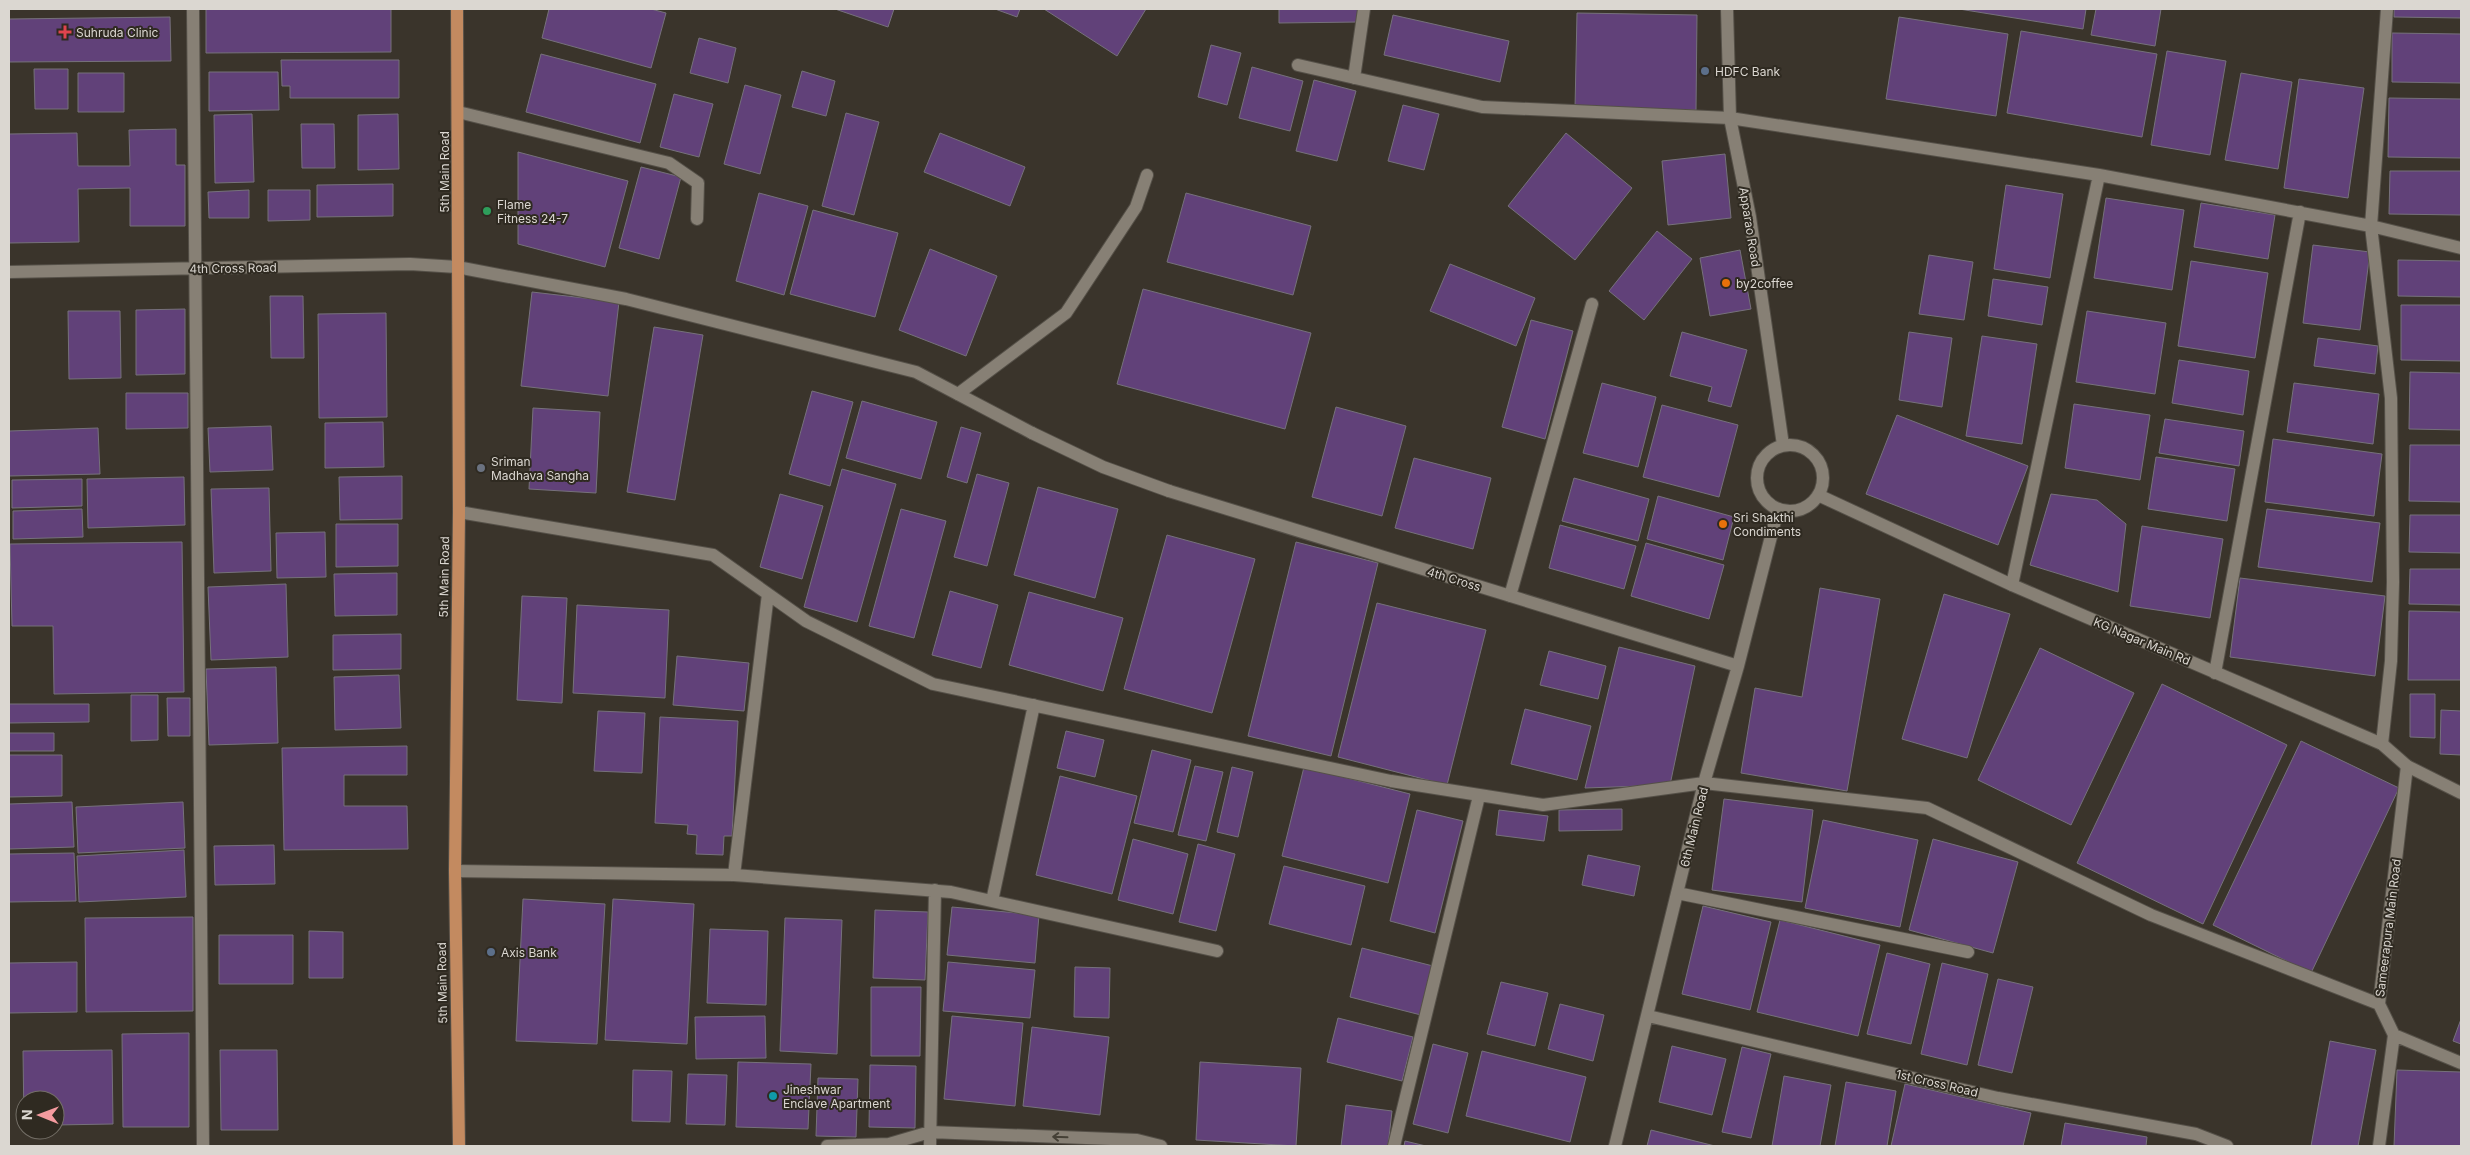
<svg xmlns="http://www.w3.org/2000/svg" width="2470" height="1155" font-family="Inter,sans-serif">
  <rect width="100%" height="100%" fill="#3a342b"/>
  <!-- building -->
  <path fill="#614179" stroke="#76717b" d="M 206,9 L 391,9 L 391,52 L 206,53 Z
    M 549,9 L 651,9 L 666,13 L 651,68 L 542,38 Z
    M 835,9 L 894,9 L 888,27 Z
    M 995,9 L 1020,9 L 1017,17 Z
    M 1044,9 L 1146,9 L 1117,56 Z
    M 1279,9 L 1360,9 L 1360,22 L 1279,23 Z
    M 1959,9 L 2086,9 L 2083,29 Z
    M 2096,9 L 2161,9 L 2155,46 L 2091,35 Z
    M 2394,9 L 2461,9 L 2461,18 L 2394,17 Z
    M 1577,13 L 1697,15 L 1696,110 L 1575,108 Z
    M 1393,15 L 1509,41 L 1500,82 L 1384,55 Z
    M 170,17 L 171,61 L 9,62 L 9,19 Z
    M 1899,17 L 2008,34 L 1996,116 L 1886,99 Z
    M 2021,31 L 2157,54 L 2142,137 L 2007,113 Z
    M 2392,33 L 2461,34 L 2461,83 L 2392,82 Z
    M 699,38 L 736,48 L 728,83 L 690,73 Z
    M 1211,45 L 1241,53 L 1227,105 L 1198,97 Z
    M 2167,51 L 2226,61 L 2210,155 L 2151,145 Z
    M 541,54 L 656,84 L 640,143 L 526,112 Z
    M 281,60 L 399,60 L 399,98 L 290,98 L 290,86 L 282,86 Z
    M 1252,67 L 1303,81 L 1290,131 L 1239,118 Z
    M 34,69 L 68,69 L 68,109 L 35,109 Z
    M 802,71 L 835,81 L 826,116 L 792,107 Z
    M 209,72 L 278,72 L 279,110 L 209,111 Z
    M 78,73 L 124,73 L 124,112 L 78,112 Z
    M 2241,73 L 2292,82 L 2278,169 L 2225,160 Z
    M 2299,79 L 2364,88 L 2348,198 L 2284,188 Z
    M 1314,80 L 1356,91 L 1337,161 L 1296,151 Z
    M 745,85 L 781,95 L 760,174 L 724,164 Z
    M 674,94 L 713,104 L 699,157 L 660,147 Z
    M 2389,98 L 2461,99 L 2461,158 L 2388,157 Z
    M 1403,105 L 1439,114 L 1424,170 L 1388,161 Z
    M 846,113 L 879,122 L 854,215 L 822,206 Z
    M 252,114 L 254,182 L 215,183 L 214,115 Z
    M 398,114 L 399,169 L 358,170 L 358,115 Z
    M 301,124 L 334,124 L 335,168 L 302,168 Z
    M 176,129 L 176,165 L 185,165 L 185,226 L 130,226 L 130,188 L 78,189 L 79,242 L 9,243 L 9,134 L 77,133 L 78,166 L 130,166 L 129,130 Z
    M 940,133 L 1025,167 L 1010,206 L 924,172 Z
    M 1566,133 L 1632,188 L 1575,260 L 1508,206 Z
    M 518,152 L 628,181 L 605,267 L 518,244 Z
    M 1725,154 L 1731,218 L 1668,225 L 1662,161 Z
    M 641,167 L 681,177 L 659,259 L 619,248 Z
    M 2390,171 L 2461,171 L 2461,215 L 2389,214 Z
    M 393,184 L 393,216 L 317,217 L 317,185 Z
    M 2006,185 L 2063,194 L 2050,278 L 1994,269 Z
    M 249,190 L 249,218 L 209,218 L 208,192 Z
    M 268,190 L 310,190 L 310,220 L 268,221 Z
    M 759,193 L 808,206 L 784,295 L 736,281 Z
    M 1186,193 L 1311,226 L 1293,295 L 1167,262 Z
    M 2106,198 L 2184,210 L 2172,290 L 2094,278 Z
    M 2201,203 L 2275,215 L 2268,259 L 2194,247 Z
    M 813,210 L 898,233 L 875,317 L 790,294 Z
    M 1657,231 L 1692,259 L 1644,320 L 1609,291 Z
    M 2313,245 L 2370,252 L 2360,330 L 2303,323 Z
    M 930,249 L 997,276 L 966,356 L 899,330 Z
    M 1740,250 L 1751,309 L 1710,316 L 1700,258 Z
    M 1929,255 L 1973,262 L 1964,320 L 1919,314 Z
    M 2398,260 L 2461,261 L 2461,297 L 2398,296 Z
    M 2191,261 L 2268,273 L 2255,358 L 2178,346 Z
    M 1450,264 L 1535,298 L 1516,346 L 1430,311 Z
    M 1993,279 L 2048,287 L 2042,325 L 1988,316 Z
    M 1143,289 L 1311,333 L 1285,429 L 1117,384 Z
    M 532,292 L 619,302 L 608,396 L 521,386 Z
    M 270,296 L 303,296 L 304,358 L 271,358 Z
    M 2401,305 L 2461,305 L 2461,361 L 2401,360 Z
    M 185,309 L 185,374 L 136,375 L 136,310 Z
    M 68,311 L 120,311 L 121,378 L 69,379 Z
    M 2087,311 L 2166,323 L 2155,394 L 2076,382 Z
    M 386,313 L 387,417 L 319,418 L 318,314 Z
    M 1531,320 L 1573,331 L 1545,439 L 1502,427 Z
    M 654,327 L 703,335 L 675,500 L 627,492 Z
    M 1682,332 L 1747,350 L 1731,407 L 1708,401 L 1712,387 L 1670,376 Z
    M 1909,332 L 1952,338 L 1942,407 L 1899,400 Z
    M 1982,336 L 2037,344 L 2022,444 L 1966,436 Z
    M 2318,338 L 2378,346 L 2375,374 L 2314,366 Z
    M 2179,360 L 2249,371 L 2243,415 L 2172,403 Z
    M 2410,372 L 2461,373 L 2461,430 L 2409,429 Z
    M 1602,383 L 1656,397 L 1638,467 L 1583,453 Z
    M 2294,383 L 2379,394 L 2373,444 L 2287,432 Z
    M 812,391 L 853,402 L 830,486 L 789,474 Z
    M 126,393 L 188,393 L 188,428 L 126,429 Z
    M 862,401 L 937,422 L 921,479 L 846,458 Z
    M 2074,404 L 2150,415 L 2140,480 L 2065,468 Z
    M 1662,405 L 1738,425 L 1719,497 L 1643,477 Z
    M 1336,407 L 1406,426 L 1382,516 L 1312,497 Z
    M 533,408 L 600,412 L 596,493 L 529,489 Z
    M 1897,415 L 2028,466 L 1998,545 L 1866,494 Z
    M 2165,419 L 2244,431 L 2239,466 L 2159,453 Z
    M 383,422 L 384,467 L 325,468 L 325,423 Z
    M 271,426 L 273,470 L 210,472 L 208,428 Z
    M 961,427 L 981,433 L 967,483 L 947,477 Z
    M 98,428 L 100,474 L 9,476 L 9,431 Z
    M 2273,439 L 2382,454 L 2374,516 L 2265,502 Z
    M 2410,445 L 2461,445 L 2461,502 L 2409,501 Z
    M 2156,457 L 2235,469 L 2227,521 L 2148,509 Z
    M 1414,458 L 1491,478 L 1473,549 L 1395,528 Z
    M 842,469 L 896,484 L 857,622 L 804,607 Z
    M 977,474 L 1009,483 L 987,566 L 954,557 Z
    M 402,476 L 402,519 L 340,520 L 339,477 Z
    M 184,477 L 185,525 L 88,528 L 87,479 Z
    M 1574,478 L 1649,499 L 1638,541 L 1562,521 Z
    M 82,479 L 82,506 L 12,508 L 12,480 Z
    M 1038,487 L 1118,509 L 1095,598 L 1014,575 Z
    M 269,488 L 271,571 L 214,573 L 211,489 Z
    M 780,494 L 823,506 L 802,579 L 760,567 Z
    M 2051,494 L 2097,500 L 2126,524 L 2118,592 L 2030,565 Z
    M 1658,496 L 1734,517 L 1723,560 L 1647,539 Z
    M 82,509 L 83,537 L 13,539 L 13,511 Z
    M 901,509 L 946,521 L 914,638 L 869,626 Z
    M 2267,509 L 2380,523 L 2372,582 L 2258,567 Z
    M 2410,515 L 2461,515 L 2461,553 L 2409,552 Z
    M 336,524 L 398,524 L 398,566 L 336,567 Z
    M 1560,525 L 1636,546 L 1624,589 L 1549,568 Z
    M 2142,526 L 2223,539 L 2210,618 L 2130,606 Z
    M 325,532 L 326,577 L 277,578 L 276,533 Z
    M 1167,535 L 1255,559 L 1212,713 L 1124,689 Z
    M 182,542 L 184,692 L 54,694 L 53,626 L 12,626 L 10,544 Z
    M 1296,542 L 1378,563 L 1331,756 L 1248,736 Z
    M 1646,543 L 1724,565 L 1709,619 L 1631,596 Z
    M 2410,569 L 2461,569 L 2461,605 L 2409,604 Z
    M 397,573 L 397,615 L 335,616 L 334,574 Z
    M 2240,578 L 2385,596 L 2375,676 L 2230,657 Z
    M 286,584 L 288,657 L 211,660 L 208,587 Z
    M 1820,588 L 1880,599 L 1847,791 L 1741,773 L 1755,688 L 1802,697 Z
    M 950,591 L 998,605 L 981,668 L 932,655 Z
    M 1029,592 L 1123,618 L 1103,691 L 1009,665 Z
    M 1944,594 L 2010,614 L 1967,758 L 1902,739 Z
    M 522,596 L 567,598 L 562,703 L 517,700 Z
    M 1377,603 L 1486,630 L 1447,785 L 1338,757 Z
    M 577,605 L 669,610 L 665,698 L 573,693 Z
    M 2409,611 L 2461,612 L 2461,680 L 2408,680 Z
    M 401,634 L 401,669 L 333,670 L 333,635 Z
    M 1619,647 L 1695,666 L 1670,785 L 1585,788 Z
    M 2040,648 L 2134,693 L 2071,825 L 1978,780 Z
    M 1549,651 L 1606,666 L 1598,699 L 1540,685 Z
    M 677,656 L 749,663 L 744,711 L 673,705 Z
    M 276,667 L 278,743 L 209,745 L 206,669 Z
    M 399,675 L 401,728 L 335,730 L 334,677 Z
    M 2162,684 L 2287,745 L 2203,924 L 2077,863 Z
    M 2410,694 L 2435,694 L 2435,738 L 2410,737 Z
    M 131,695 L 158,695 L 158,740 L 131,741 Z
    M 167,698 L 190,698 L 190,736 L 168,736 Z
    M 9,704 L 89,704 L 89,722 L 9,723 Z
    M 1525,709 L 1591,726 L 1577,780 L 1511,764 Z
    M 2441,710 L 2461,711 L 2461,755 L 2440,754 Z
    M 598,711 L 645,713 L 642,773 L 594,771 Z
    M 660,717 L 738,721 L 732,836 L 724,836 L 723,855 L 696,854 L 697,835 L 687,834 L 688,825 L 655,823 Z
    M 1066,731 L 1104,740 L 1095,777 L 1057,768 Z
    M 9,733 L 54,733 L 54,751 L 9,751 Z
    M 2301,741 L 2399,788 L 2311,973 L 2213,925 Z
    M 407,746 L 407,775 L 344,775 L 344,806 L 407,806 L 408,849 L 284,850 L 282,748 Z
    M 1152,750 L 1191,760 L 1173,832 L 1134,823 Z
    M 9,755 L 62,755 L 62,796 L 9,797 Z
    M 1195,766 L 1223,772 L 1206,841 L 1178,835 Z
    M 1232,767 L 1253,772 L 1238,837 L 1217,832 Z
    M 1304,767 L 1410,794 L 1388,883 L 1282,856 Z
    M 1060,776 L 1137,796 L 1112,894 L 1036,875 Z
    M 1724,799 L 1813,810 L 1802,902 L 1712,890 Z
    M 72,802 L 74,847 L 9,849 L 9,804 Z
    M 183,802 L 185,848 L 78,853 L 76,807 Z
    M 1622,809 L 1622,830 L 1559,831 L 1559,810 Z
    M 1417,810 L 1463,821 L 1435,933 L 1390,921 Z
    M 1499,810 L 1548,816 L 1544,841 L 1496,835 Z
    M 1823,820 L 1918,840 L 1900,927 L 1805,908 Z
    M 1133,839 L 1188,854 L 1173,914 L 1118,900 Z
    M 1933,839 L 2018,862 L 1993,953 L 1909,930 Z
    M 1198,844 L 1235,854 L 1216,931 L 1179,922 Z
    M 274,845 L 275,884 L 215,885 L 214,846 Z
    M 184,850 L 186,897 L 79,902 L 77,856 Z
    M 74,853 L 76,901 L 9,902 L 9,854 Z
    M 1588,855 L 1640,866 L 1634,896 L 1582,885 Z
    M 1284,866 L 1365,886 L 1351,945 L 1269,924 Z
    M 523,899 L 605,904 L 597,1044 L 516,1041 Z
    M 613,899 L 694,904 L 687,1044 L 605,1040 Z
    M 1703,906 L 1771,922 L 1750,1010 L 1682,994 Z
    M 952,907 L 1039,915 L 1035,963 L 947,955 Z
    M 875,910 L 928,912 L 925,980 L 873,978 Z
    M 193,917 L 193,1011 L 86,1012 L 85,918 Z
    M 785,918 L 842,920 L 837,1054 L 780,1051 Z
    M 1780,920 L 1880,945 L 1858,1036 L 1757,1012 Z
    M 710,929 L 768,931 L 766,1005 L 707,1003 Z
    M 309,931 L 343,932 L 343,978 L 309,978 Z
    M 219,935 L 293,935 L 293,984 L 219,984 Z
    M 1362,948 L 1433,966 L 1421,1015 L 1350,997 Z
    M 1887,953 L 1930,964 L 1911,1044 L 1867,1034 Z
    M 77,962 L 77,1012 L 9,1013 L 9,963 Z
    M 948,962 L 1035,970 L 1030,1018 L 943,1011 Z
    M 1942,963 L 1988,974 L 1967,1065 L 1921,1054 Z
    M 1075,967 L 1110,968 L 1109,1018 L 1074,1017 Z
    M 1998,979 L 2033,987 L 2012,1073 L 1978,1065 Z
    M 1501,982 L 1548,993 L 1535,1046 L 1487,1034 Z
    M 871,987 L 921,987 L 920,1056 L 871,1056 Z
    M 1560,1004 L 1604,1015 L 1593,1061 L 1548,1049 Z
    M 765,1016 L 766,1058 L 696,1059 L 695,1017 Z
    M 952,1016 L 1023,1023 L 1015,1106 L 944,1099 Z
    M 1338,1018 L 1413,1037 L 1402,1081 L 1327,1062 Z
    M 2461,1019 L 2461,1044 L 2453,1041 Z
    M 1032,1027 L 1109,1037 L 1100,1115 L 1023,1106 Z
    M 189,1033 L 189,1127 L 123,1127 L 122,1034 Z
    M 2330,1041 L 2376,1050 L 2358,1146 L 2311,1146 Z
    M 1433,1044 L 1468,1053 L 1448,1133 L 1413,1124 Z
    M 1672,1046 L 1726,1059 L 1712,1115 L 1659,1102 Z
    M 1742,1047 L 1771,1054 L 1751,1138 L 1722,1132 Z
    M 112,1050 L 113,1124 L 55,1125 L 55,1100 L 25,1100 L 24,1125 L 23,1051 Z
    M 220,1050 L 277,1050 L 278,1130 L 221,1130 Z
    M 1482,1051 L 1586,1077 L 1570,1142 L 1466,1116 Z
    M 738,1062 L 811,1064 L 808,1129 L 736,1127 Z
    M 1200,1062 L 1301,1068 L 1296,1146 L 1196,1140 Z
    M 870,1065 L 916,1066 L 915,1128 L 869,1127 Z
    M 633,1070 L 672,1071 L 670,1122 L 632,1121 Z
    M 2397,1070 L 2461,1072 L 2461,1146 L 2394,1146 Z
    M 688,1074 L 727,1075 L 725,1125 L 686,1124 Z
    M 1784,1076 L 1831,1085 L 1820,1146 L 1772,1146 Z
    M 818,1078 L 858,1079 L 856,1137 L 816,1136 Z
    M 1846,1082 L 1896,1091 L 1887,1146 L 1835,1146 Z
    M 1905,1084 L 2031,1113 L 2023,1146 L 1891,1146 Z
    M 1346,1105 L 1392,1111 L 1388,1146 L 1341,1146 Z
    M 2065,1123 L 2147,1137 L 2146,1146 L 2061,1146 Z
    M 1651,1130 L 1715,1146 L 1647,1146 Z
    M 1405,1141 L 1426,1146 L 1404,1146 Z"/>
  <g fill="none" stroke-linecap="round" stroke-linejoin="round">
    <!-- lane casing -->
    <g stroke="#555048" stroke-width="14">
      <path id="lane" d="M 958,394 L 1066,313 L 1136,207 L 1147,175
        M 1032,433 L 1103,467 L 1169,491"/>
    </g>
    <!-- street casing -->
    <g stroke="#555048" stroke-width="14">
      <path id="street" d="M 193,9 L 203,1146
        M 1298,65 L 1482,107 L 1730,118 L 2099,175 L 2371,226 L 2461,248
        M 1354,78 L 1364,9
        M 458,112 L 669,163 L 698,183 L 697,219
        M 9,272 L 410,264 L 457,267 L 626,299 L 916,372 L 1032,433
        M 1169,491 L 1738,666
        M 459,512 L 713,555 L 806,621 L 933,684 L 1391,781 L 1543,805 L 1704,783 L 1927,808 L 2151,915 L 2379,1004
        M 2012,585 L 2099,175
        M 1510,596 L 1592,304
        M 2215,673 L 2300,212
        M 2382,744 L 2391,661 L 2393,582 L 2391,398 L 2371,226 L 2387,9
        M 455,871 L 734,875 L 951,892 L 1217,951
        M 734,875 L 768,594
        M 1677,893 L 1968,952
        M 992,901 L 1034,705
        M 1648,1016 L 1998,1098 L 2196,1134 L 2227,1146
        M 2394,1035 L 2461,1063
        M 827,1146 L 889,1144 L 930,1132 L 1137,1140 L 1161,1146
        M 930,1146 L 935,890
        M 1394,1146 L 1479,796
        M 1615,1146 L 1704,783 L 1738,666 L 1778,509
        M 2379,1146 L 2394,1035 L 2379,1004 L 2407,766"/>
    </g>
    <!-- secondary casing -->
    <g stroke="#555048" stroke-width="14">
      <path id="secondary" d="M 1727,9 L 1730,118 L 1750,217 L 1783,445
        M1757 478a33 33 0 1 1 66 0a33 33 0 1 1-66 0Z
        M 1818,495 L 2012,585 L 2382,744 L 2407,766 L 2461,793"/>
    </g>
    <!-- primary casing -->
    <g stroke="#555048" stroke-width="14">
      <path id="primary" d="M 457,9 L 459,512 L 455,871 L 459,1146"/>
    </g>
    <!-- lane -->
    <use href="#lane" stroke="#878075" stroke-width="12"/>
    <!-- street -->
    <use href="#street" stroke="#878075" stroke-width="12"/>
    <!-- secondary -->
    <use href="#secondary" stroke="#878075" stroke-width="12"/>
    <!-- primary -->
    <use href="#primary" stroke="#c38a60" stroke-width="12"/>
  </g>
  <!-- one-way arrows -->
  <defs><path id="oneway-shaft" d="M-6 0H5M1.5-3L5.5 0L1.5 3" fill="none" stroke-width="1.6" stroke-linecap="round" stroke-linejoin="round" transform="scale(1.25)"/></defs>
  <use stroke="#454036" href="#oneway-shaft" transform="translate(1060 1137) rotate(-178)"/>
  <!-- markers -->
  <path fill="#e0444e" stroke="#2f2a21" stroke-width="2" d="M62.5 24.5h5v5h5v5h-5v5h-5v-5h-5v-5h5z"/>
  <g fill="#5c6f8a" stroke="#2f2a21" stroke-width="2">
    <circle cx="1705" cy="71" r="5"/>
    <circle cx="491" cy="952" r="5"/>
  </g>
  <circle fill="#2e9e5b" stroke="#2f2a21" stroke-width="2" cx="487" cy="211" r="5"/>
  <g fill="#e8710a" stroke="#2f2a21" stroke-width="2">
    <circle cx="1726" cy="283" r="5"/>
    <circle cx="1723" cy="524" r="5"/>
  </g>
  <circle fill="#6b7280" stroke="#2f2a21" stroke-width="2" cx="481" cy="468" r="5"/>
  <circle fill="#0f9aa8" stroke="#2f2a21" stroke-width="2" cx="773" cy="1096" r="5"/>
  <g text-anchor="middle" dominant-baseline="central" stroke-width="4" stroke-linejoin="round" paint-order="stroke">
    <!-- poi labels -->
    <g font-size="12" fill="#dbd7d1" stroke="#2f2a21" text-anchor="start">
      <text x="76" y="32">Suhruda Clinic</text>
      <text x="1715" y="71">HDFC Bank</text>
      <text x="497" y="204">Flame<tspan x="497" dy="14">Fitness 24-7</tspan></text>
      <text x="1736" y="283">by2coffee</text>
      <text x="491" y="461">Sriman<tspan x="491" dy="14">Madhava Sangha</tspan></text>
      <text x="1733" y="517">Sri Shakthi<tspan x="1733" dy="14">Condiments</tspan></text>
      <text x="501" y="952">Axis Bank</text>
      <text x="783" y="1089">Jineshwar<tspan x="783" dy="14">Enclave Apartment</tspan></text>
    </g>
    <!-- street labels -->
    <g font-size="12" fill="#dbd7d1" stroke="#2f2a21">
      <text transform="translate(444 172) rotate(-90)">5th Main Road</text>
      <text transform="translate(1750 227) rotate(81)">Apparao Road</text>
      <text transform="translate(233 268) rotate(-1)">4th Cross Road</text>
      <text transform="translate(444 577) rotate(-89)">5th Main Road</text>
      <text transform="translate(1454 579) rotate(17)">4th Cross</text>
      <text transform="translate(2142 641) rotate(23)">KG Nagar Main Rd</text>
      <text transform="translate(1694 827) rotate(-76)">6th Main Road</text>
      <text transform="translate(2388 928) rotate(-83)">Sameerapura Main Road</text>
      <text transform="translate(442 983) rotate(-91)">5th Main Road</text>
      <text transform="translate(1937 1083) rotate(13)">1st Cross Road</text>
    </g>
  </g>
  <!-- border -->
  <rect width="2470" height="1155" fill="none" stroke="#dbd7d1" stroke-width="20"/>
  <!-- north arrow -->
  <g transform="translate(40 1115) rotate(271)"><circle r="24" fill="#2f2a21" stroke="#746f67"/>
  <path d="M0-4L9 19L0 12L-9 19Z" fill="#f59b9f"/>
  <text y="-8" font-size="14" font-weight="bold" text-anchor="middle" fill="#dbd7d1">N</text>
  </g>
</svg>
